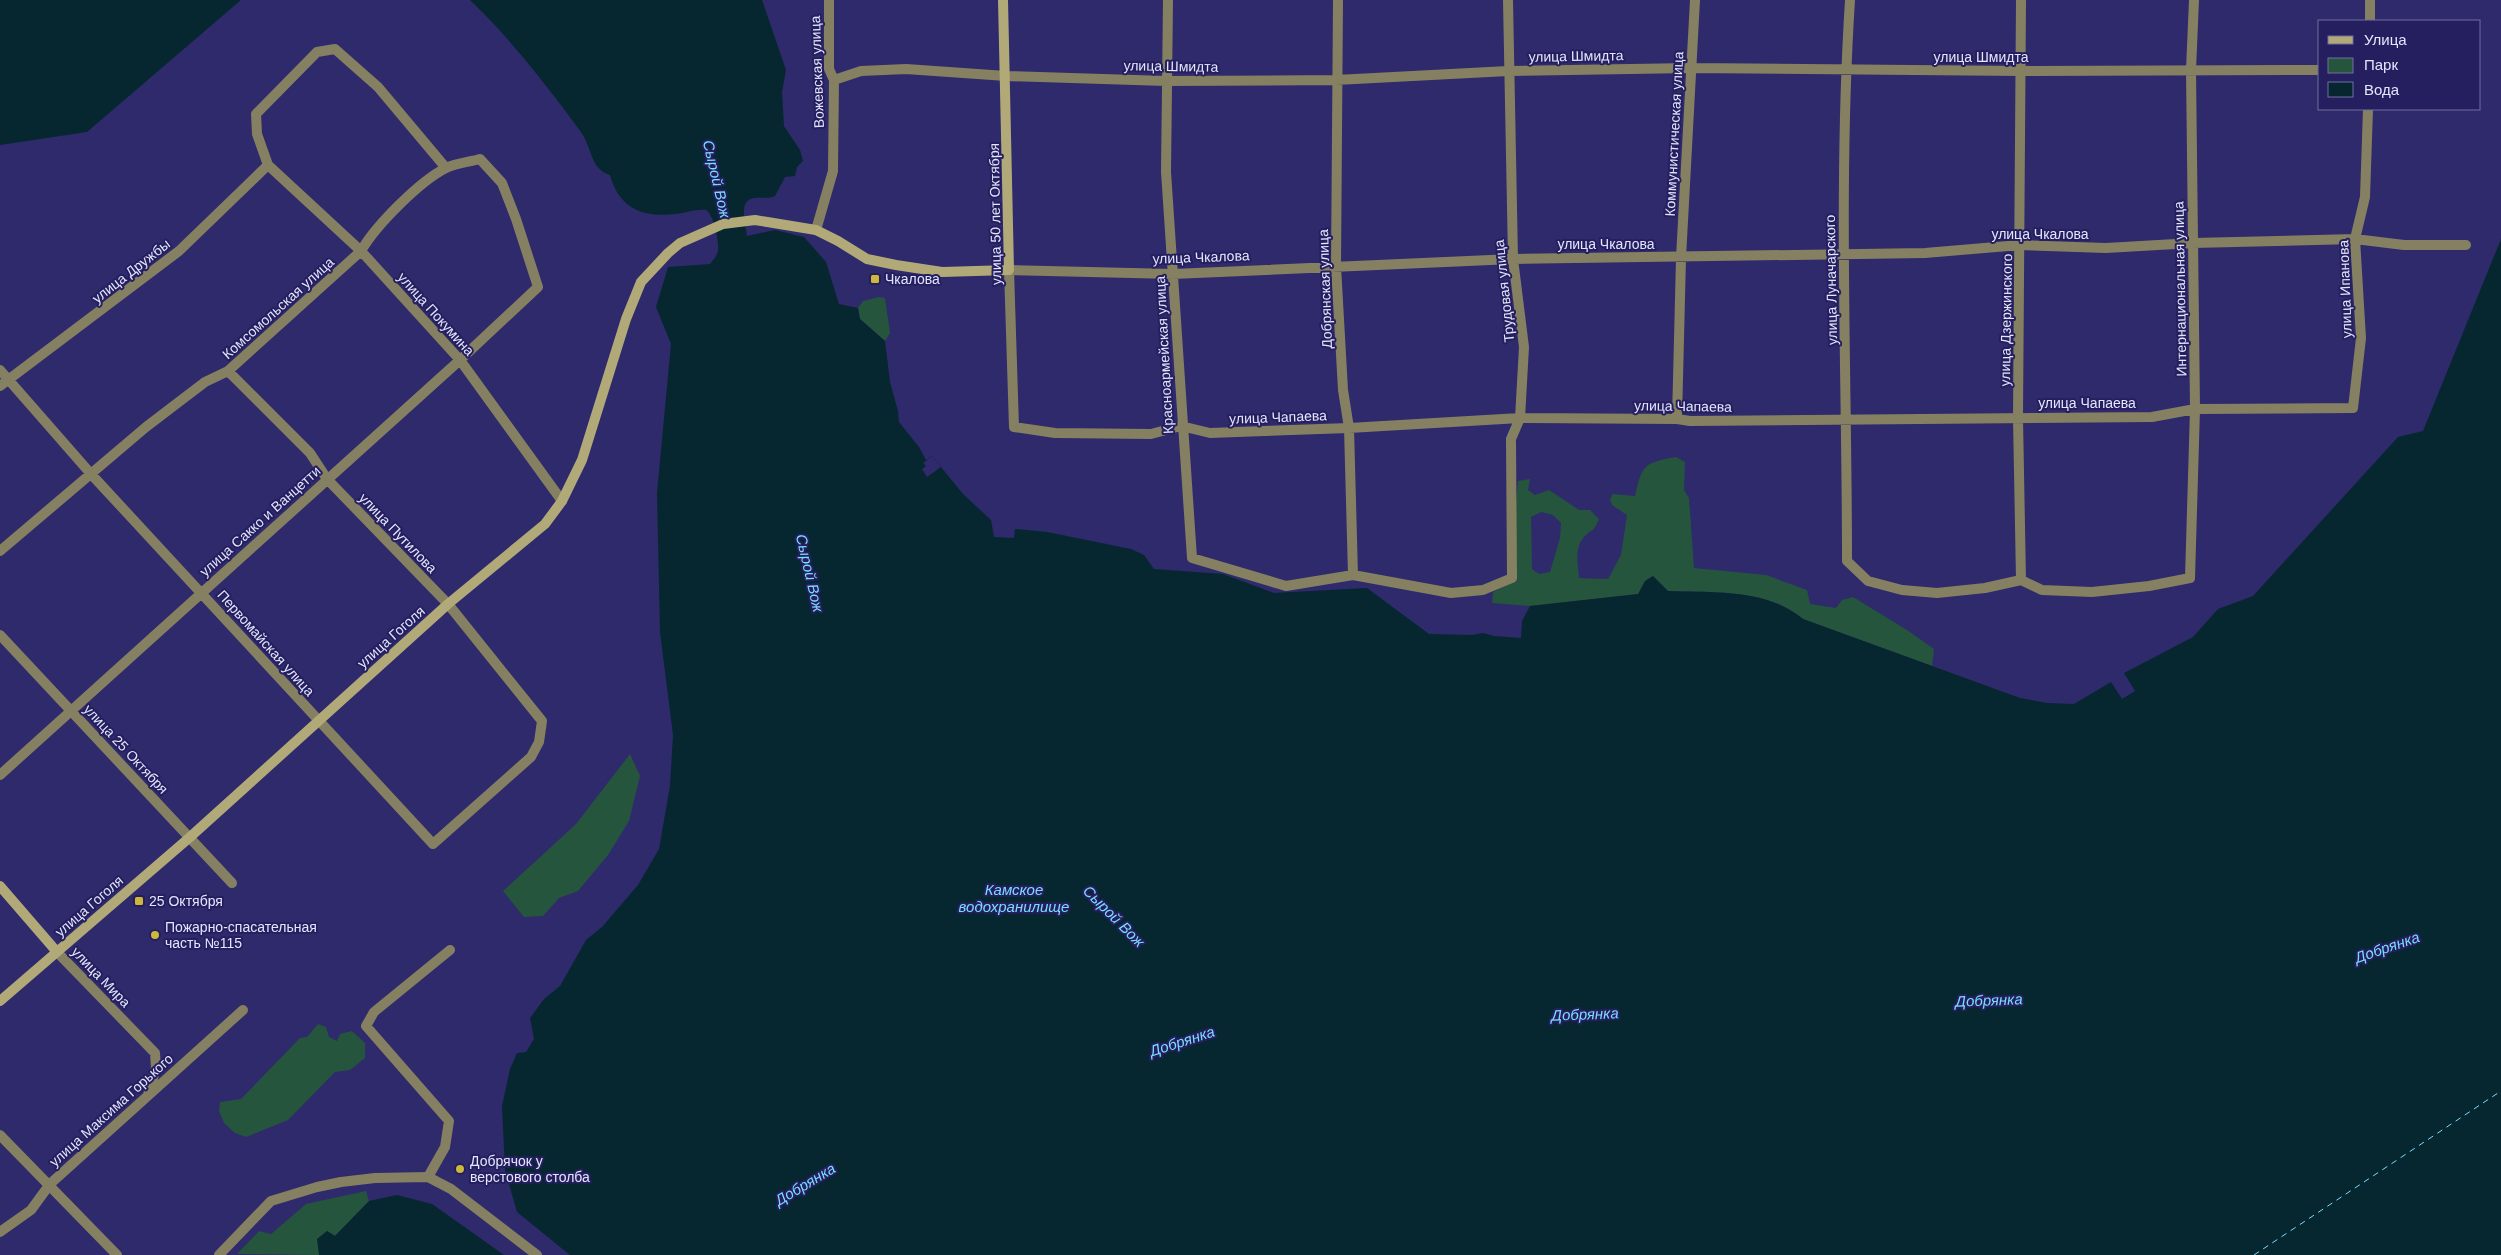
<svg xmlns="http://www.w3.org/2000/svg" width="2501" height="1255" font-family="Helvetica,sans-serif">
  <rect width="100%" height="100%" fill="#2e2a6b"/>
  <!-- green -->
  <path fill="#26553e" fill-rule="evenodd" d="M 879,297 L 885,298 L 890,333 L 885,341 L 860,319 L 858,308 L 863,301 Z
    M 1676,457 L 1685,462 L 1684,490 L 1689,498 L 1694,568 L 1766,575 L 1807,590 L 1810,604 L 1836,608 L 1842,600 L 1853,597 L 1907,630 L 1934,649 L 1932,666 L 1803,619 C 1766,588 1713,593 1668,591 L 1653,576 L 1645,581 L 1639,594 L 1530,606 L 1492,603 L 1493,592 L 1517,580 L 1515,512 L 1518,481 L 1530,479 L 1528,490 L 1535,495 L 1549,490 L 1579,510 L 1590,510 L 1599,519 C 1593,534 1592,528 1584,537 C 1574,548 1578,565 1579,578 L 1608,579 L 1621,555 L 1627,515 L 1612,505 L 1610,499 L 1613,494 L 1635,496 C 1642,464 1644,463 1676,457 ZM 1541,512 L 1553,515 L 1561,523 L 1560,538 L 1550,572 L 1539,574 L 1532,569 L 1531,517 Z
    M 630,754 L 640,776 L 629,821 L 608,855 L 578,891 L 559,898 L 543,916 L 524,917 L 503,891 L 576,824 Z
    M 318,1024 L 326,1027 L 329,1037 L 337,1041 L 340,1034 L 352,1031 L 365,1043 L 365,1058 L 350,1070 L 335,1072 L 288,1120 L 246,1137 L 235,1133 L 224,1123 L 219,1111 L 220,1102 L 241,1099 L 300,1038 L 307,1037 Z
    M 366,1191 L 369,1201 L 335,1236 L 327,1231 L 319,1255 L 237,1254 L 259,1231 L 271,1234 L 306,1204 Z"/>
  <!-- water -->
  <path fill="#062730" d="M 0,0 L 241,0 L 87,132 L 0,145 Z
    M 470,0 L 762,0 L 786,70 L 782,92 L 784,126 L 800,150 L 803,161 L 797,167 L 795,176 L 785,177 L 775,196 C 768,199 761,197 755,198 C 737,199 746,225 747,236 L 775,230 L 804,237 L 826,262 L 839,304 L 858,308 L 860,319 L 885,341 L 890,382 L 898,411 L 899,422 L 919,447 L 926,460 L 932,456 L 963,494 L 991,520 L 994,537 L 1014,538 L 1015,529 L 1047,532 L 1131,549 L 1144,555 L 1154,569 L 1223,574 L 1274,593 L 1367,588 L 1429,634 L 1472,635 L 1483,633 L 1494,636 L 1521,638 L 1522,621 L 1530,606 L 1638,594 L 1645,581 L 1653,576 L 1668,591 C 1713,593 1766,588 1803,619 L 2020,698 L 2047,703 L 2074,704 L 2111,682 L 2122,699 L 2135,691 L 2124,673 L 2193,637 L 2218,609 L 2253,596 L 2398,437 L 2423,431 L 2501,239 L 2501,1255 L 570,1255 L 517,1212 L 505,1170 L 502,1106 L 510,1069 L 517,1053 L 526,1052 L 534,1039 L 530,1018 L 544,999 L 560,986 L 586,940 L 602,927 L 638,885 L 659,849 L 670,786 L 673,735 L 660,632 L 657,493 L 671,344 L 656,307 L 668,267 L 710,264 C 713,260 718,255 718,250 C 719,240 714,215 706,210 C 695,209 686,213 675,214 C 642,218 619,208 610,175 C 590,169 592,147 581,132 C 547,86 512,40 470,0 Z
    M 397,1195 L 432,1204 L 504,1255 L 319,1255 L 317,1239 L 327,1231 L 335,1236 L 369,1201 Z"/>
  <!-- pier -->
  <path fill="#2e2a6b" d="M 932,456 L 941,467 L 927,477 L 922,469 L 926,466 L 923,463 Z"/>
  <g fill="none" stroke-linecap="round" stroke-linejoin="round">
    <!-- ferry -->
    <path stroke="#78ddfd" stroke-width="1" stroke-dasharray="6 5" stroke-linecap="butt" d="M 2254,1255 L 2501,1091"/>
    <!-- minor -->
    <path stroke="#858061" stroke-width="10" d="M 1168,0 L 1166,172 L 1192,558 L 1286,586 L 1353,575 L 1451,593 L 1483,590 L 1512,578 L 1511,439 L 1520,418 L 1524,347 L 1513,259 L 1508,0
      M 1338,0 L 1336,266 L 1343,390 L 1349,428 L 1353,575
      M 1850,0 C 1838,187 1847,374 1847,561 L 1868,581 L 1902,590 L 1937,593 L 1985,588 L 2021,580 L 2042,590 L 2092,592 L 2149,586 L 2190,578 L 2195,409 L 2191,70 L 2194,0
      M 2370,21 L 2370,0
      M 834,80 L 861,71 L 906,69 L 1006,76 L 1166,81 L 1336,80 L 1508,71 L 1691,68 L 2021,71 L 2320,70
      M 2368,109 L 2365,197 L 2355,239 L 2361,338 L 2353,408 L 2195,409 L 2152,417 L 1690,421 L 1677,419 L 1520,418 L 1349,428 L 1210,433 L 1181,426 L 1151,434 L 1055,433 L 1014,427 L 1009,270 L 1173,274 L 1513,259 L 1925,253 L 2020,245 L 2106,248 L 2193,243 L 2355,239 L 2404,245 L 2466,245
      M 446,168 L 378,87 L 335,49 L 317,52 L 256,114 L 257,134 L 268,165 L 361,251 L 460,360 L 562,501
      M 816,230 L 833,171 L 834,80 L 829,69 L 829,0
      M 0,370 L 91,474 L 433,844 L 531,757 L 539,742 L 542,721 L 448,604 L 327,479 L 310,453 L 228,371
      M 0,386 L 179,251 L 268,165
      M 1677,419 L 1681,258 L 1695,0
      M 0,551 L 146,427 L 205,382 L 228,371 L 361,251 C 376,225 420,181 446,168 C 456,163 469,162 480,159 L 502,183 L 516,219 L 538,287 L 460,360 L 0,775
      M 2021,580 L 2018,418 L 2021,0
      M 0,635 L 232,883
      M 57,952 L 155,1053 L 156,1068 L 148,1095
      M 428,1177 L 445,1147 L 449,1121 L 366,1026 L 374,1012 L 450,950
      M 0,1232 L 31,1210 L 50,1184 L 243,1010"/>
    <!-- tertiary -->
    <path stroke="#858061" stroke-width="10" d="M 0,1135 L 117,1255
      M 219,1255 L 271,1201 L 317,1187 L 341,1182 L 375,1178 L 428,1177 L 451,1189 L 537,1255"/>
    <!-- secondary -->
    <path stroke="#b1aa78" stroke-width="10" d="M 0,886 L 57,952
      M 0,1001 L 189,838 L 448,604 L 545,524 L 562,501 L 582,460 L 626,319 L 641,282 L 668,253 L 680,243 L 723,224 L 755,220 L 816,230 L 838,241 L 867,259 L 896,265 L 942,272 L 1009,270 L 1003,0"/>
  </g>
  <!-- markers -->
  <g fill="#ccb939" stroke="#251f5f" stroke-width="2">
    <rect x="870" y="274" width="10" height="10" rx="2.5"/>
    <rect x="134" y="896" width="10" height="10" rx="2.5"/>
    <circle cx="155" cy="935" r="5"/>
    <circle cx="460" cy="1169" r="5"/>
  </g>
  <g text-anchor="middle" dominant-baseline="central" stroke-width="4" stroke-linejoin="round" paint-order="stroke">
    <!-- street labels -->
    <g font-size="14" fill="#e3e6fe" stroke="#251f5f">
      <text transform="translate(1576 56) rotate(-1)">улица Шмидта</text>
      <text x="1981" y="57">улица Шмидта</text>
      <text transform="translate(1171 66) rotate(1)">улица Шмидта</text>
      <text transform="translate(817 72) rotate(-92)">Вожевская улица</text>
      <text transform="translate(1674 134) rotate(-87)">Коммунистическая улица</text>
      <text transform="translate(995 214) rotate(-91)">улица 50 лет Октября</text>
      <text x="2040" y="234">улица Чкалова</text>
      <text x="1606" y="244">улица Чкалова</text>
      <text transform="translate(1201 257) rotate(-2)">улица Чкалова</text>
      <text transform="translate(131 271) rotate(-38)">улица Дружбы</text>
      <text transform="translate(1831 280) rotate(-91)">улица Луначарского</text>
      <text transform="translate(1325 289) rotate(-92)">Добрянская улица</text>
      <text transform="translate(2180 289) rotate(-91)">Интернациональная улица</text>
      <text transform="translate(2345 289) rotate(-92)">улица Ипанова</text>
      <text transform="translate(1504 291) rotate(-96)">Трудовая улица</text>
      <text transform="translate(278 308) rotate(-42)">Комсомольская улица</text>
      <text transform="translate(436 314) rotate(48)">улица Покумина</text>
      <text transform="translate(2006 320) rotate(-89)">улица Дзержинского</text>
      <text transform="translate(1164 355) rotate(-93)">Красноармейская улица</text>
      <text x="2087" y="403">улица Чапаева</text>
      <text transform="translate(1683 406) rotate(1)">улица Чапаева</text>
      <text transform="translate(1278 417) rotate(-2)">улица Чапаева</text>
      <text transform="translate(260 521) rotate(-42)">улица Сакко и Ванцетти</text>
      <text transform="translate(398 533) rotate(46)">улица Путилова</text>
      <text transform="translate(391 637) rotate(-42)">улица Гоголя</text>
      <text transform="translate(266 643) rotate(48)">Первомайская улица</text>
      <text transform="translate(126 749) rotate(47)">улица 25 Октября</text>
      <text transform="translate(89 906) rotate(-41)">улица Гоголя</text>
      <text transform="translate(101 977) rotate(46)">улица Мира</text>
      <text transform="translate(111 1110) rotate(-42)">улица Максима Горького</text>
    </g>
    <!-- poi labels -->
    <g font-size="14" fill="#e3e6fe" stroke="#251f5f" text-anchor="start">
      <text x="885" y="279">Чкалова</text>
      <text x="149" y="901">25 Октября</text>
      <text x="165" y="927">Пожарно-спасательная<tspan x="165" dy="16">часть №115</tspan></text>
      <text x="470" y="1161">Добрячок у<tspan x="470" dy="16">верстового столба</tspan></text>
    </g>
    <!-- water labels -->
    <g font-size="15" font-style="italic" fill="#78ddfd" stroke="#251f5f">
      <text transform="translate(717 179) rotate(77)">Сырой Вож</text>
      <text transform="translate(810 573) rotate(77)">Сырой Вож</text>
      <text x="1014" y="889">Камское<tspan x="1014" dy="17">водохранилище</tspan></text>
      <text transform="translate(1114 916) rotate(45)">Сырой Вож</text>
      <text transform="translate(2387 947) rotate(-19)">Добрянка</text>
      <text transform="translate(1989 1000) rotate(-2)">Добрянка</text>
      <text transform="translate(1585 1014) rotate(-2)">Добрянка</text>
      <text transform="translate(1182 1041) rotate(-18)">Добрянка</text>
      <text transform="translate(805 1184) rotate(-31)">Добрянка</text>
    </g>
  </g>
  <!-- legend -->
  <rect x="2318" y="20" width="162" height="90" fill="#251f5f" stroke="#716f9f"/>
  <rect x="2328" y="36" width="25" height="8" fill="#b1aa78" stroke="#716f9f"/>
  <text x="2364" y="45" font-size="15" fill="#e3e6fe">Улица</text>
  <rect x="2328" y="58" width="25" height="15" fill="#26553e" stroke="#716f9f"/>
  <text x="2364" y="70" font-size="15" fill="#e3e6fe">Парк</text>
  <rect x="2328" y="82" width="25" height="15" fill="#062730" stroke="#716f9f"/>
  <text x="2364" y="95" font-size="15" fill="#e3e6fe">Вода</text>
</svg>
